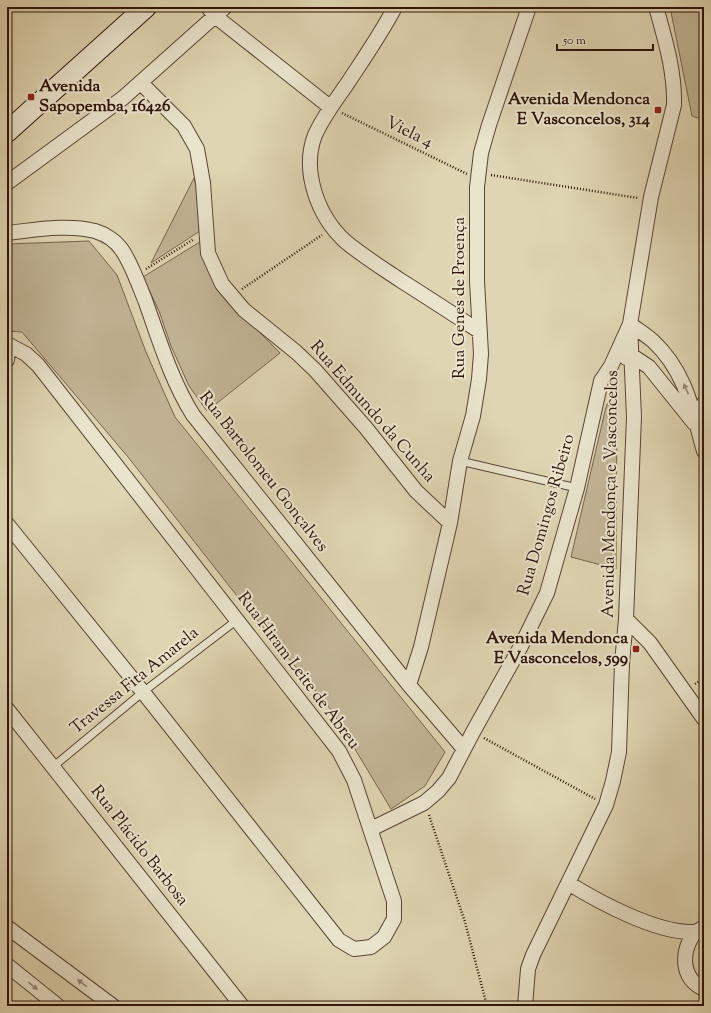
<svg xmlns="http://www.w3.org/2000/svg" width="711" height="1013" font-family="'Sorts Mill Goudy',serif">
  <rect width="100%" height="100%" fill="#dfd5b2"/>
  <filter id="stains"><feTurbulence type="fractalNoise" baseFrequency=".005" numOctaves="4"/><feColorMatrix values="0 0 0 0 .2 0 0 0 0 .09 0 0 0 0 .02 0 0 0 .5 -.17"/></filter>
  <radialGradient id="worn" r=".72"><stop offset=".6" stop-color="#630" stop-opacity="0"/><stop offset="1" stop-color="#630" stop-opacity=".3"/></radialGradient>
  <!-- green -->
  <path fill="#c1b495" stroke="#78644f" d="M 670,7 L 704,7 L 704,120 L 692,116 Z
    M 194,178 L 197,189 L 200,231 L 151,263 Z
    M 203,240 L 223,295 L 280,353 L 207,411 L 189,386 L 171,346 L 159,311 L 143,277 Z
    M 89,241 L 117,275 L 146,352 L 175,417 L 445,752 L 425,786 L 391,809 L 332,711 L 237,596 L 128,457 L 22,332 L 7,331 L 7,244 Z
    M 611,402 L 615,404 L 617,408 L 616,569 L 571,557 L 605,411 L 607,404 Z"/>
  <g fill="none" stroke-linecap="round" stroke-linejoin="round">
    <!-- service casing -->
    <g stroke="#5a4433" stroke-width="9">
      <path id="service" d="M 460,461 L 577,488
        M 54,766 L 143,692 L 237,620"/>
    </g>
    <!-- minor casing -->
    <g stroke="#5a4433" stroke-width="16">
      <path id="minor" d="M 208,7 L 215,16 L 330,107
        M 395,7 C 381,34 364,58 347,84 C 336,100 323,117 315,135 C 301,171 318,217 346,242 C 363,256 382,268 400,280 C 427,297 453,314 479,331
        M 141,83 L 184,126 L 197,149 L 203,183 L 208,253 L 222,284 L 244,310 L 296,352 L 315,370 L 366,428 L 416,491 L 450,523
        M 7,183 L 123,98 L 225,7
        M 7,233 C 35,230 67,224 95,231 C 105,234 116,241 122,250 C 132,265 138,283 145,300 C 159,339 171,380 193,415 L 409,685 L 464,749
        M 7,344 L 26,354 L 38,365 L 339,751 L 354,780 L 394,901 L 394,919 L 384,937 L 371,947 L 354,949 L 339,940 L 143,692 L 7,524
        M 626,358 L 631,355 L 649,367 L 694,423
        M 7,360 L 8,344
        M 697,426 L 704,403
        M 626,619 L 650,643 L 704,719
        M 409,685 L 421,647 L 450,523 L 460,461 L 473,416 L 479,379 L 481,354 L 477,281 L 477,187 L 481,153 L 489,125 L 529,7
        M 7,709 L 242,1006
        M 371,829 L 424,803 L 438,791 L 449,778 L 473,732 L 521,646 L 547,593 L 577,488 L 601,381 L 611,366 L 630,324 C 638,330 646,335 653,341 C 686,372 692,409 704,451
        M 568,883 C 599,902 656,933 693,932 C 697,932 701,929 704,927
        M 7,927 L 113,1006
        M 695,932 C 681,951 680,978 704,989
        M 7,965 L 58,1006
        M 525,1006 L 528,969 L 533,955 L 606,805 L 613,781 L 619,752 L 622,663 L 626,619 L 634,417 L 630,324 L 651,197 L 674,105 C 675,72 665,39 656,7"/>
    </g>
    <!-- secondary casing -->
    <g stroke="#2e1409" stroke-width="22">
      <path id="secondary" d="M 7,132 L 146,7"/>
    </g>
    <!-- path -->
    <path stroke="#2e1409" stroke-width="2.5" stroke-dasharray="1 2" stroke-linecap="butt" d="M 342,113 L 467,174
      M 491,175 L 638,198
      M 146,269 L 194,239
      M 242,289 L 322,235
      M 695,684 L 704,678
      M 484,738 L 595,799
      M 429,815 L 465,922 L 487,1006"/>
    <!-- service -->
    <use href="#service" stroke="#eae4cd" stroke-width="7"/>
    <!-- minor -->
    <use href="#minor" stroke="#eae4cd" stroke-width="14"/>
    <!-- secondary -->
    <use href="#secondary" stroke="#eae4cd" stroke-width="20"/>
  </g>
  <!-- one-way arrows -->
  <defs><path id="oneway-solid" d="M-6-.8H1V-3.2L6.5 0L1 3.2V.8H-6Z"/></defs>
  <g fill="#958675">
    <use href="#oneway-solid" transform="translate(686 389) rotate(-115)"/>
    <use href="#oneway-solid" transform="translate(82 983) rotate(-143)"/>
    <use href="#oneway-solid" transform="translate(33 986) rotate(39)"/>
  </g>
  <!-- markers -->
  <g fill="#8f2418" stroke="#eae4cd" stroke-width="1.5">
    <rect x="27" y="93" width="8" height="8" rx="2"/>
    <rect x="654" y="106" width="8" height="8" rx="2"/>
    <rect x="632" y="645" width="8" height="8" rx="2"/>
  </g>
  <g text-anchor="middle" dominant-baseline="central" stroke-width="4" stroke-linejoin="round" paint-order="stroke">
    <!-- poi labels -->
    <g font-size="17" font-weight="bold" fill="#2e1409" stroke="#eae4cd" text-anchor="end">
      <text x="39" y="87" text-anchor="start">Avenida<tspan x="39" dy="20">Sapopemba, 16426</tspan></text>
      <text x="650" y="100">Avenida Mendonca<tspan x="650" dy="20">E Vasconcelos, 314</tspan></text>
      <text x="628" y="639">Avenida Mendonca<tspan x="628" dy="20">E Vasconcelos, 599</tspan></text>
    </g>
    <!-- street labels -->
    <g font-size="17" fill="#2e1409" stroke="#eae4cd">
      <text transform="translate(409 133) rotate(26)">Viela 4</text>
      <text transform="translate(460 298) rotate(-90)">Rua Genes de Proença</text>
      <text transform="translate(372 412) rotate(49)">Rua Edmundo da Cunha</text>
      <text transform="translate(263 472) rotate(52)">Rua Bartolomeu Gonçalves</text>
      <text transform="translate(611 494) rotate(-89)">Avenida Mendonça e Vasconcelos</text>
      <text transform="translate(547 515) rotate(-74)">Rua Domingos Ribeiro</text>
      <text transform="translate(298 671) rotate(53)">Rua Hiram Leite de Abreu</text>
      <text transform="translate(135 681) rotate(-39)">Travessa Fita Amarela</text>
      <text transform="translate(139 846) rotate(52)">Rua Plácido Barbosa</text>
    </g>
  </g>
  <!-- margin -->
  <rect width="711" height="1013" fill="none" stroke="#dfd5b2" stroke-width="24"/>
  <rect x="8" y="8" width="695" height="997" fill="none" stroke="#2e1409" stroke-width="2"/>
  <rect x="12" y="12" width="687" height="989" fill="none" stroke="#2e1409"/>
  <!-- scale -->
  <path d="M557 44v6h96v-6" fill="none" stroke="#2e1409" stroke-width="2"/>
  <text x="563" y="44" font-size="12" fill="#2e1409" stroke="#eae4cd" stroke-width="3" paint-order="stroke">50 m</text>
  <rect width="100%" height="100%" filter="url(#stains)"/>
  <rect width="100%" height="100%" fill="url(#worn)"/>
</svg>
